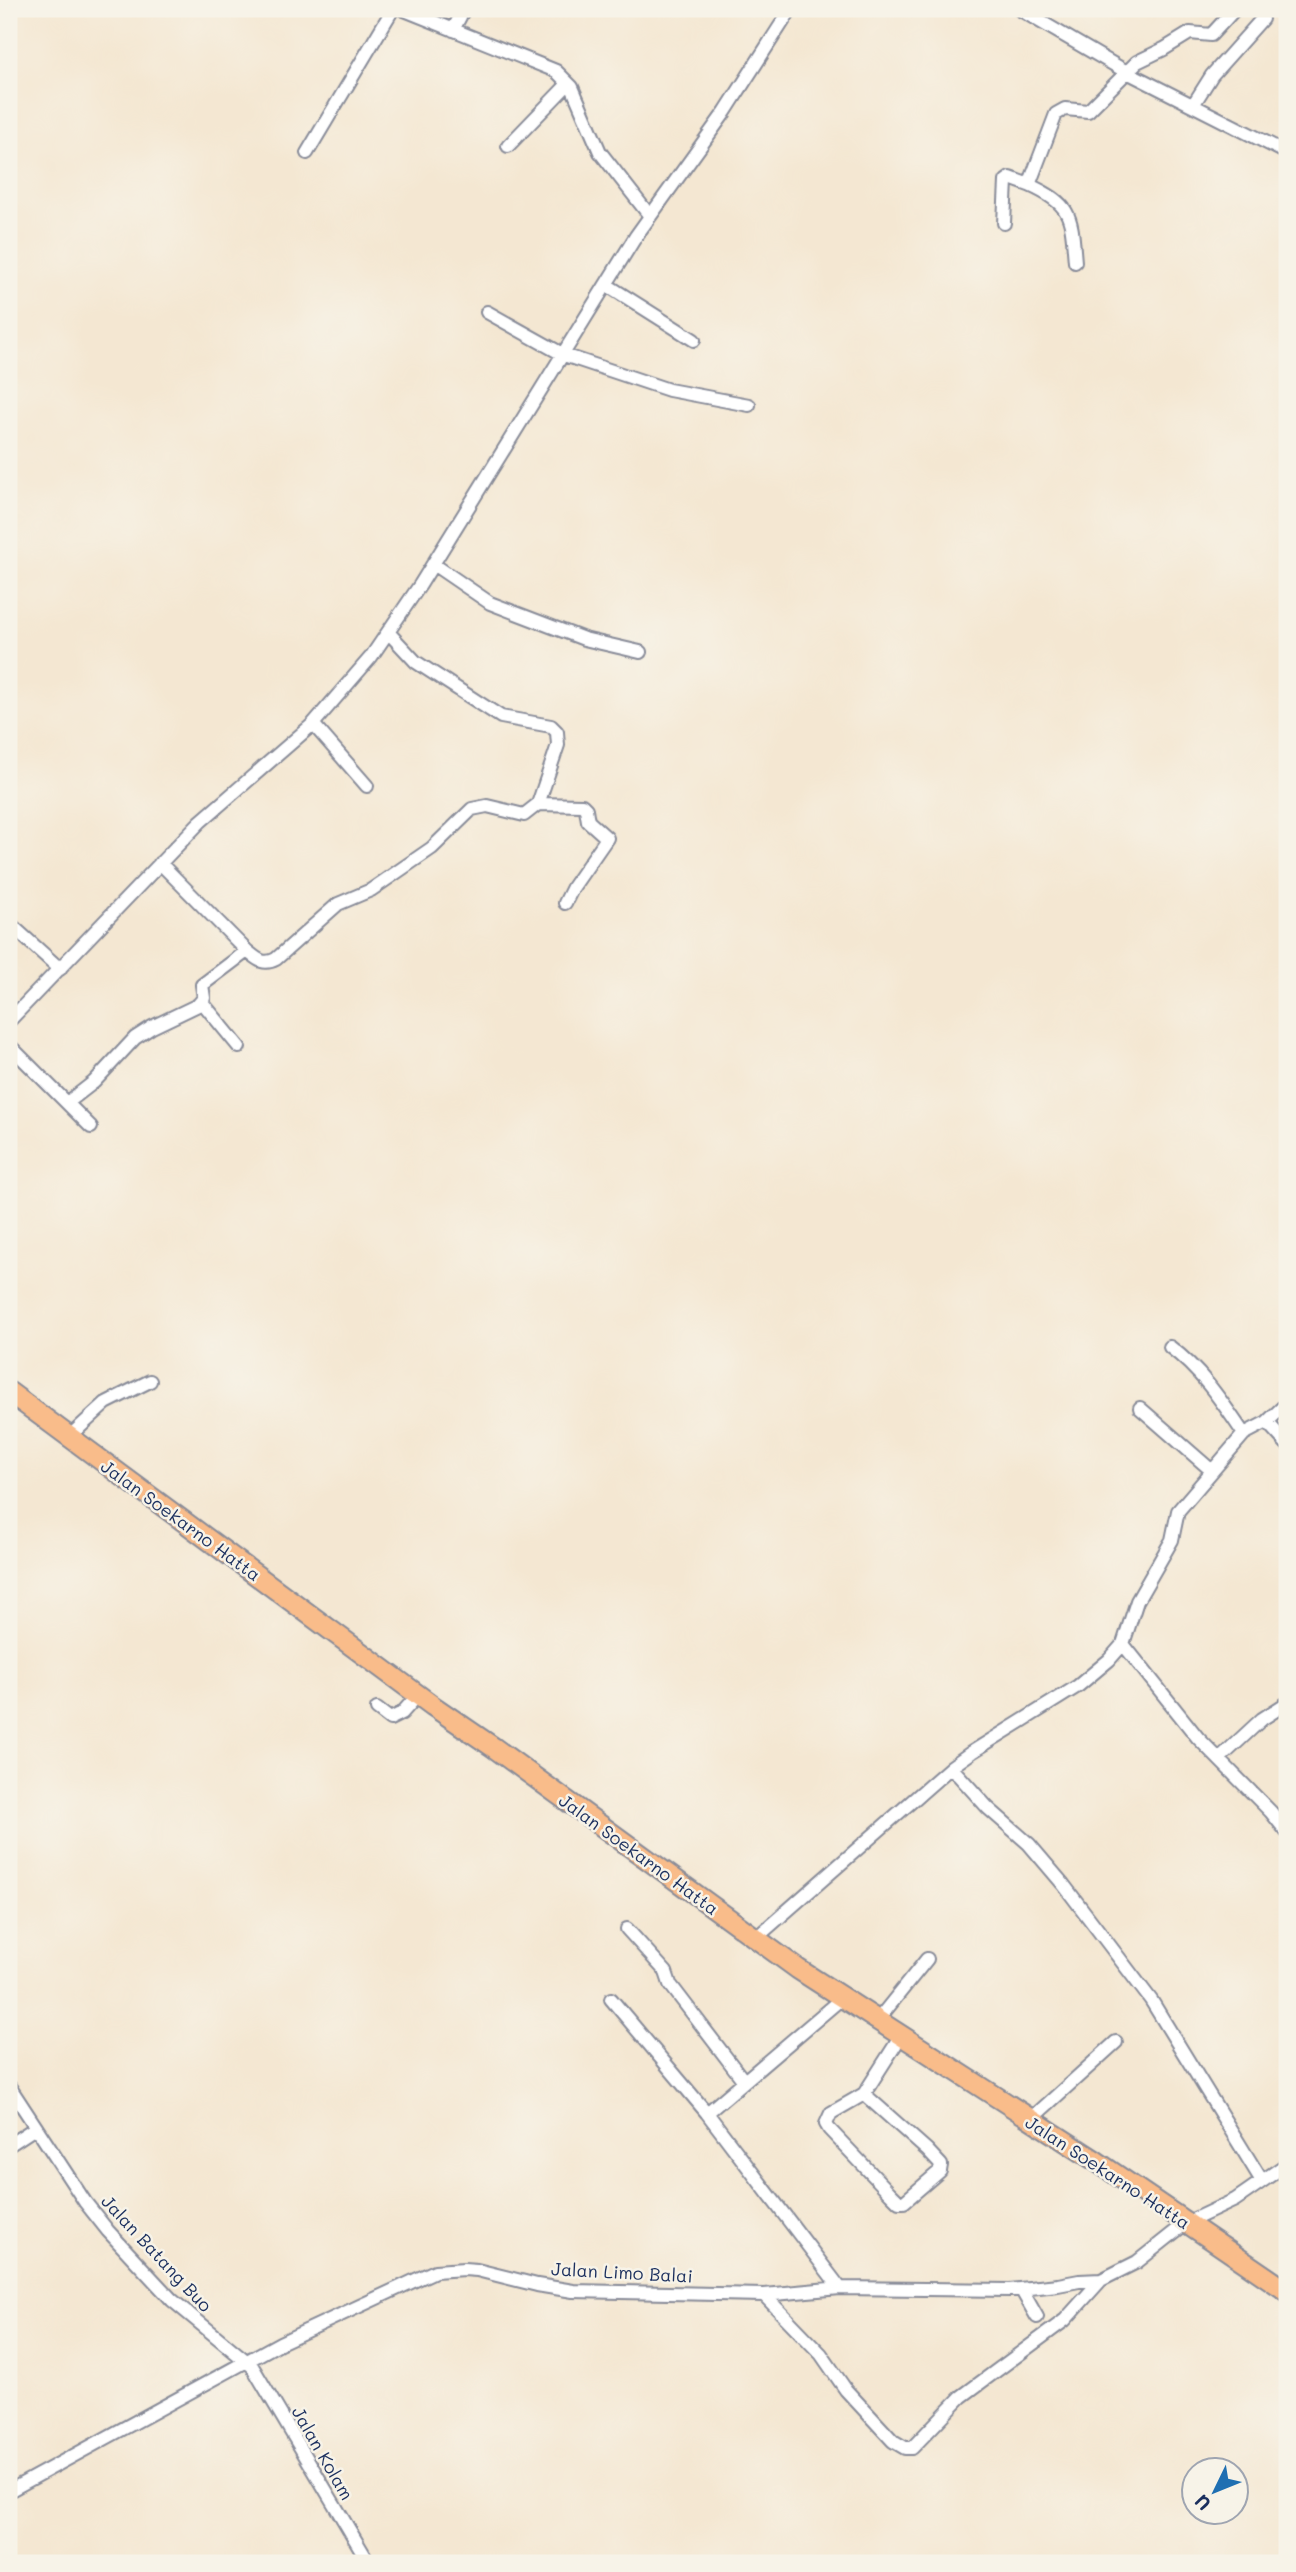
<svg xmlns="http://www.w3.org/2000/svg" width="1296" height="2572" font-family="Mali,sans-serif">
  <rect width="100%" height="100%" fill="#f7f3e8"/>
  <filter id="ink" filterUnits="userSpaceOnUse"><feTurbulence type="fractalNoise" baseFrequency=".0143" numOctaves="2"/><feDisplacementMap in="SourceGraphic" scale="14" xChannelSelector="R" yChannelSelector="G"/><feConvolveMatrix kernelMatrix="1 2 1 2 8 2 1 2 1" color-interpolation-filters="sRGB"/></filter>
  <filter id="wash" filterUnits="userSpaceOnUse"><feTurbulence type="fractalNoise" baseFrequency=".00686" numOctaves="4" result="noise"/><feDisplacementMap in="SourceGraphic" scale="28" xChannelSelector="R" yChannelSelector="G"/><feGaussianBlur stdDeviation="1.57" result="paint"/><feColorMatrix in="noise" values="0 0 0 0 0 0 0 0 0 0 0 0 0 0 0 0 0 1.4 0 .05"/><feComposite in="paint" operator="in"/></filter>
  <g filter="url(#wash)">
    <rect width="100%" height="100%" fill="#f4e7d2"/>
  </g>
  <g filter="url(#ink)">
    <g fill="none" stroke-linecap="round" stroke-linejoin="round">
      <!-- minor casing -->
      <g stroke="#888b98" stroke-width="16">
        <path id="minor" d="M 402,9 L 556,71 L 572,87 L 600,152 L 650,216
          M 1019,9 L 1125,71 L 1287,153
          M 453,30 L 464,9
          M 1193,105 L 1212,75 L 1262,19
          M 508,146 L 568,84
          M 307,153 L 393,9
          M 1004,223 L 1006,181 L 1010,178 L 1029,185
          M 1075,262 C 1071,218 1074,205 1029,185 L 1056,114 L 1065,109 L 1088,111 L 1137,62 L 1164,49 L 1190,33 L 1211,35 L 1235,9
          M 607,285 L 694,340
          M 487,312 L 564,355 L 669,390 L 749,405
          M 433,564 L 490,603 L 584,639 L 640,652
          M 313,724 L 367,786
          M 538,804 L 582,805 L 586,809 L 588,821 L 607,838 L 573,887 L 565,903
          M 160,863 L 247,951 C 257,959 263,966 276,959 L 338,904 L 371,890 L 432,848 L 472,809 L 487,806 L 524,815 L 538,804 L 558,745 L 557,732 L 551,726 L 501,717 L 416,662 L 388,632
          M 9,923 L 60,969
          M 202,1002 L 239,1047
          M 9,1021 L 200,822 L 313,724 L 371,657 L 420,585 L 636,236 L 725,112 L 791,9
          M 9,1045 L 91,1127
          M 67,1103 L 94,1082 L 135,1038 L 152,1027 L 198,1005 L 204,998 L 202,985 L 247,951
          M 1170,1347 C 1202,1371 1222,1402 1244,1434
          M 1140,1408 L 1211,1470
          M 1267,1422 L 1287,1444
          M 69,1437 L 106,1403 L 150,1381
          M 1123,1644 L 1198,1738 L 1271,1812 L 1287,1832
          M 377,1709 L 390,1719 L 402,1713 L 418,1695
          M 1219,1759 L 1262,1719 L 1287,1703
          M 951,1767 L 988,1808 L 1029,1844 L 1063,1884 L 1151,2000 L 1262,2181
          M 627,1929 L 666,1972 L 670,1984 L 744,2081
          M 756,1938 L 951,1767 L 972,1752 L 1078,1686 L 1109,1660 L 1123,1644 L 1137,1601 L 1172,1540 L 1178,1511 L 1244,1434 L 1267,1422 L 1287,1403
          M 611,1999 L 707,2113
          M 877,2021 L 927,1959
          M 9,2086 L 85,2202 L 108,2231 L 172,2300 L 252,2366 L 369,2563
          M 864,2094 L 927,2150 L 941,2165 L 940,2171 L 904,2202 L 899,2202 L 890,2193 L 829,2129 L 826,2124 L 831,2113 L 864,2094 L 901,2036
          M 1030,2120 L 1116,2042
          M 9,2145 L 35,2128
          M 840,2288 L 707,2113 L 842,1998
          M 1021,2289 L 1037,2317
          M 764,2295 L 821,2354 L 846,2390 L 893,2441 L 905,2448 L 912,2448 L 961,2397 L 1065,2320 L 1101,2280
          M 9,2491 L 280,2343 L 435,2271 L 464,2269 L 477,2270 L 537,2285 L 573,2291 L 764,2295 L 840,2288 L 1010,2290 L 1058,2285 L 1079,2281 L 1101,2280 L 1137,2262 L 1186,2223 L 1235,2200 L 1287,2164"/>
      </g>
      <!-- highway casing -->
      <g stroke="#888b98" stroke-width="23">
        <path id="highway" d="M 9,1392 L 433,1706 L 493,1747 L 798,1969 L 1096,2161 L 1287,2291"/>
      </g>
      <!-- minor -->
      <use href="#minor" stroke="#fff" stroke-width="12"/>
      <!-- highway -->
      <use href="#highway" stroke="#f9bc8a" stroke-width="19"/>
    </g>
  </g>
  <g text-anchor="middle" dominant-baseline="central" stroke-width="5" stroke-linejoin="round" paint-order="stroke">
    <!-- street labels -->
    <g font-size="18" fill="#1b2f5e" stroke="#f7f3e8">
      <text transform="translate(181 1520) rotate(36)">Jalan Soekarno Hatta</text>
      <text transform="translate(639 1854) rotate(36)">Jalan Soekarno Hatta</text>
      <text transform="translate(1108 2172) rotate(33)">Jalan Soekarno Hatta</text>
      <text transform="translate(157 2253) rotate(47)">Jalan Batang Buo</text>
      <text transform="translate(622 2272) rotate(3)">Jalan Limo Balai</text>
      <text transform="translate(323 2453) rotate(60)">Jalan Kolam</text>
    </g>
  </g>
  <!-- margin -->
  <rect width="1296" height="2572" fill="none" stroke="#f7f3e8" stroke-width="35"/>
  <!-- north arrow -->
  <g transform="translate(1215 2491) rotate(227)"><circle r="33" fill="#f7f3e8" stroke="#9fa5b1" stroke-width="2"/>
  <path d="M0-5L12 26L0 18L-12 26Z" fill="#1f6fb2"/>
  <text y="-10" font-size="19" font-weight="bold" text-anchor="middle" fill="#1b2f5e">U</text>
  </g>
</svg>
